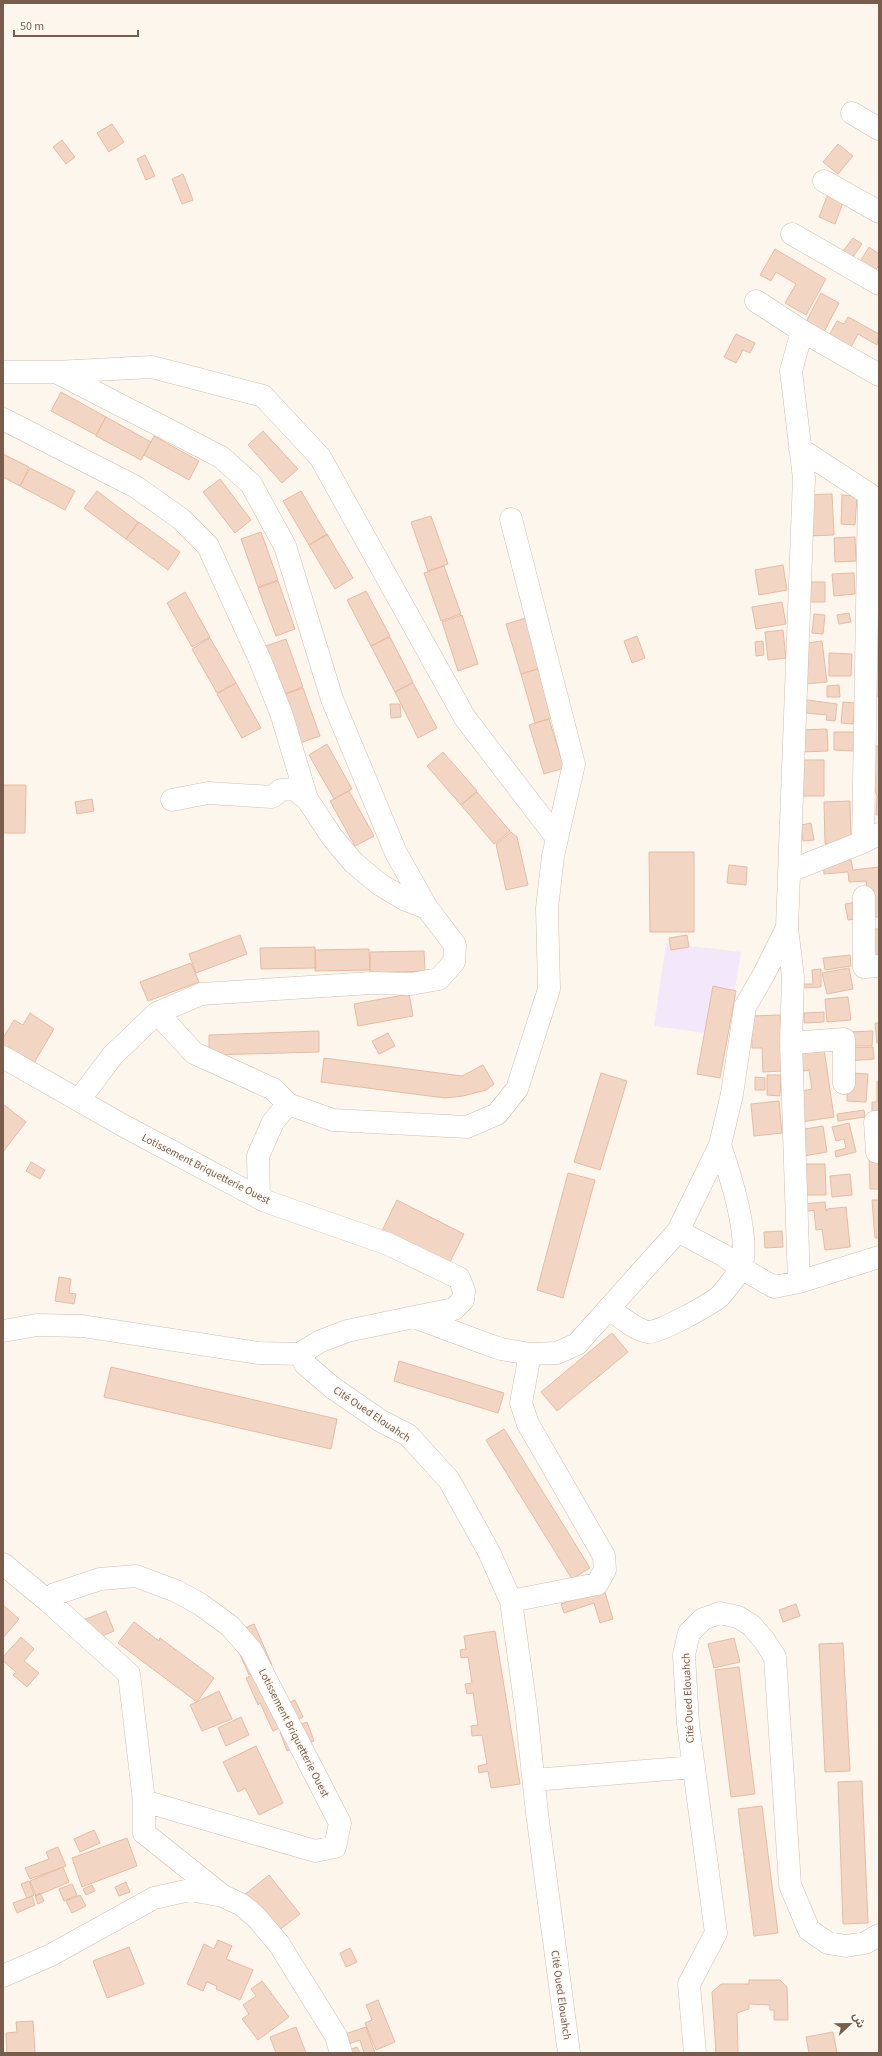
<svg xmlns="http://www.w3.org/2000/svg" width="882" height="2056" font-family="'Source Sans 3','Noto Sans Arabic',sans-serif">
  <rect width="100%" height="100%" fill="#fdf6ec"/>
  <!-- education -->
  <path fill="#f3e8fa" d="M 666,943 L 741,952 L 727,1036 L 654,1026 Z"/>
  <!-- building -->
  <path fill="#f3d5c3" stroke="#e6bba3" d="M 112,124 L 124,142 L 109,152 L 97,133 Z
    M 62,140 L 75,157 L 66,164 L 53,147 Z
    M 838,144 L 853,156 L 838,174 L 823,162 Z
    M 145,155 L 155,176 L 146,180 L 137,159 Z
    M 183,174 L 193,200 L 182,204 L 172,179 Z
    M 828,194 L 844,200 L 835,224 L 819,217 Z
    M 853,238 L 862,244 L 850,261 L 841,254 Z
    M 869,247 L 879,254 L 879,265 L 873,275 L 858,265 Z
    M 775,249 L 826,279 L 806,315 L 785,303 L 796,284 L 776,272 L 771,281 L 760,275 Z
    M 821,293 L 839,303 L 824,332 L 806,322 Z
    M 848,317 L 879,334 L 877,345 L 858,334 L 849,351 L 827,339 L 837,321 L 844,324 Z
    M 736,334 L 755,343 L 750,353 L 743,350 L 736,363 L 724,357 Z
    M 61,392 L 106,417 L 96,435 L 51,411 Z
    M 106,417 L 151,442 L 141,460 L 96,436 Z
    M 263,431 L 298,469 L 282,483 L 248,445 Z
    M 154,436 L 199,461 L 189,480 L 144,455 Z
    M 3,454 L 29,467 L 20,486 L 3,477 Z
    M 30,468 L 75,491 L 65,510 L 20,486 Z
    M 220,479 L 251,520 L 235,533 L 203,492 Z
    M 97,491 L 138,522 L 126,539 L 84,508 Z
    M 301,491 L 327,535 L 309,545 L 283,501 Z
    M 832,494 L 834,535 L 806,536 L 805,495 Z
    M 842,495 L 857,496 L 855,525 L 841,524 Z
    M 431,516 L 448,564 L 428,571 L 411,522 Z
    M 139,522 L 180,552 L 168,570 L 126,539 Z
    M 261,532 L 278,580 L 258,587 L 241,539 Z
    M 327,534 L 353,578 L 335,589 L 309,545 Z
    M 855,537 L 856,561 L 835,562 L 834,538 Z
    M 783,565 L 787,590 L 759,595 L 755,570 Z
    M 444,566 L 461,614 L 441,621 L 424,573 Z
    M 854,573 L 855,594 L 834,596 L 832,574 Z
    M 278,581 L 295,629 L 276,636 L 258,588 Z
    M 804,582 L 825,582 L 825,602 L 805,602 Z
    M 366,591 L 390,636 L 371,646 L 347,600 Z
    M 185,592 L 210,637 L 192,647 L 167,603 Z
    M 782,602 L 786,624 L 756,629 L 752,607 Z
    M 849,613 L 851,622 L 839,624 L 837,615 Z
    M 814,614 L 825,615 L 823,634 L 812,633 Z
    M 462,615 L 478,664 L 458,671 L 442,622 Z
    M 526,618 L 541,668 L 521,674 L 506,624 Z
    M 783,630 L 786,658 L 768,660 L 765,632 Z
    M 637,636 L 645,658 L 632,663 L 624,641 Z
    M 390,637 L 413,682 L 395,692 L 371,646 Z
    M 210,638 L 236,683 L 217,693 L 192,649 Z
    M 286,639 L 303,687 L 284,694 L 266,646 Z
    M 763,641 L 764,655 L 756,656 L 755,642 Z
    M 822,641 L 827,682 L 805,684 L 800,644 Z
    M 876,643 L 879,643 L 879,696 L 871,696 Z
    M 829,653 L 852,654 L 851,676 L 829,676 Z
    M 541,668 L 555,717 L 535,723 L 521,674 Z
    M 236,683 L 261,728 L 242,738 L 217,694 Z
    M 413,683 L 437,728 L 418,738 L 395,692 Z
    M 839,685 L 840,697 L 827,697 L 827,686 Z
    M 303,688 L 320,736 L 300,743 L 283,695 Z
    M 807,700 L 837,704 L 835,721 L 826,720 L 827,715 L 805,713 Z
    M 843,702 L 855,703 L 853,724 L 841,723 Z
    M 390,704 L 400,704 L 401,717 L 391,718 Z
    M 549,719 L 564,768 L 544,774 L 529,725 Z
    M 827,729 L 828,751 L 801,752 L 800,730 Z
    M 834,732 L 854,732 L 853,751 L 834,750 Z
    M 327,744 L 352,789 L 334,799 L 309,755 Z
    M 876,746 L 879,746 L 879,815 L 876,815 L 877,796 L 875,789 Z
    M 443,752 L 477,791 L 461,805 L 427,766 Z
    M 802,760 L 824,760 L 824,796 L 798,796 Z
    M 3,785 L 26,785 L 25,833 L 3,833 Z
    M 349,791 L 374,836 L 355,846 L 330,801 Z
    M 477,792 L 510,831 L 494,844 L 461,805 Z
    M 92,799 L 94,811 L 77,814 L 75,802 Z
    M 850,801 L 851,843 L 825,844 L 824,802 Z
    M 811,823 L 814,840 L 803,841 L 801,825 Z
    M 511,832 L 517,837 L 528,885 L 506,890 L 496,844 Z
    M 649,852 L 694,852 L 694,932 L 650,932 Z
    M 851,860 L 853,870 L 879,867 L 879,917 L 870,917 L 866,881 L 849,882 L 848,872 L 824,874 L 823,862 Z
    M 729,865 L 747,867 L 746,885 L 727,883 Z
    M 858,902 L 861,918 L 848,920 L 845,904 Z
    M 870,929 L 879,929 L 879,963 L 871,963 Z
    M 240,935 L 247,954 L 196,973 L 189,954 Z
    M 687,935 L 689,947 L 671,950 L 669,938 Z
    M 315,947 L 316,968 L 261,969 L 260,948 Z
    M 369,949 L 370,970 L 315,971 L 315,950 Z
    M 424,951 L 425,971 L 370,973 L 370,952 Z
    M 850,955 L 851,966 L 825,970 L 823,958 Z
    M 191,963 L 199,982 L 148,1001 L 140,982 Z
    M 849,968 L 853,989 L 827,994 L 822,973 Z
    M 821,969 L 821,987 L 802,988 L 802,984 L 813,984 L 812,970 Z
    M 713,986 L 736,991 L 720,1078 L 697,1074 Z
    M 409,994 L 413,1016 L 358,1026 L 354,1004 Z
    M 848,997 L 851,1020 L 827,1022 L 825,999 Z
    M 824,1012 L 824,1022 L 804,1023 L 804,1013 Z
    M 30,1013 L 54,1029 L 27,1075 L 3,1060 L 3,1038 L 14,1020 L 23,1025 Z
    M 780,1015 L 782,1071 L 763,1072 L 762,1048 L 752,1048 L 751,1016 Z
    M 875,1023 L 879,1023 L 879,1043 L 877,1043 Z
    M 319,1031 L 319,1052 L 209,1055 L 209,1035 Z
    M 873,1031 L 872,1046 L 847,1046 L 848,1032 Z
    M 388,1033 L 395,1046 L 379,1054 L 372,1041 Z
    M 873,1047 L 874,1059 L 848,1061 L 847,1048 Z
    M 824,1049 L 834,1117 L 801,1122 L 797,1092 L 812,1089 L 809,1070 L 802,1071 L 800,1053 Z
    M 324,1058 L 462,1076 L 483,1065 L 494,1084 L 486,1090 L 463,1096 L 445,1098 L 321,1082 Z
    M 601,1073 L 627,1081 L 600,1170 L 574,1162 Z
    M 848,1073 L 868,1074 L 866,1102 L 847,1101 Z
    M 767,1075 L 781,1075 L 780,1096 L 767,1095 Z
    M 755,1077 L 765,1078 L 765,1090 L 755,1090 Z
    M 877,1081 L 879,1081 L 879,1114 L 872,1114 L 872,1102 L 877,1102 Z
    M 779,1101 L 782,1133 L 754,1136 L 751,1104 Z
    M 3,1104 L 26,1122 L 3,1152 Z
    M 864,1110 L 865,1117 L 838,1121 L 837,1114 Z
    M 849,1123 L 856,1152 L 836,1157 L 835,1151 L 846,1148 L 844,1139 L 836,1141 L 832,1127 Z
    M 823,1126 L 827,1152 L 804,1156 L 799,1130 Z
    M 869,1156 L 879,1156 L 879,1189 L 870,1189 Z
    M 31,1162 L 45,1170 L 40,1179 L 26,1171 Z
    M 799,1164 L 825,1164 L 826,1195 L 800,1195 Z
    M 568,1173 L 595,1180 L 563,1298 L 537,1290 Z
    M 850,1174 L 852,1195 L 832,1197 L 830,1176 Z
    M 397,1200 L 464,1234 L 446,1270 L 379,1237 Z
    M 872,1200 L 879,1200 L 879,1238 L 875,1238 Z
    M 825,1202 L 826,1211 L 827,1209 L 846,1207 L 850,1247 L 825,1250 L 822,1229 L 816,1230 L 814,1210 L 804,1212 L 803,1204 Z
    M 782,1231 L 783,1247 L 765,1248 L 764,1232 Z
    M 59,1277 L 71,1279 L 69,1293 L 76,1294 L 74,1304 L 55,1301 Z
    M 612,1333 L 628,1352 L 557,1411 L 541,1392 Z
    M 399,1361 L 504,1393 L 498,1413 L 394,1381 Z
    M 111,1367 L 337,1419 L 331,1449 L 104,1397 Z
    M 504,1429 L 590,1568 L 572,1579 L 486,1440 Z
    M 604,1589 L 613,1619 L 600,1623 L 594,1603 L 564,1613 L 561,1604 Z
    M 796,1604 L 800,1616 L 783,1622 L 779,1610 Z
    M 3,1605 L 19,1619 L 3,1638 Z
    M 106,1611 L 114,1631 L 90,1641 L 81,1621 Z
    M 134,1622 L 159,1641 L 160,1638 L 214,1678 L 197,1702 L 118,1643 Z
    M 254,1624 L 272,1665 L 249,1675 L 231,1634 Z
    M 495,1631 L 520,1784 L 491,1788 L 488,1771 L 479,1773 L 478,1766 L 487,1764 L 482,1735 L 472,1736 L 471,1726 L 478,1725 L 473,1693 L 467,1694 L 465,1684 L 472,1683 L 468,1657 L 461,1658 L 460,1650 L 466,1649 L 464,1636 Z
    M 21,1637 L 34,1649 L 24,1661 L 39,1673 L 27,1687 L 13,1675 L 16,1672 L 3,1661 L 3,1657 Z
    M 734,1638 L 740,1662 L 714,1668 L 708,1644 Z
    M 843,1643 L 850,1771 L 825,1772 L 819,1644 Z
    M 271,1666 L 288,1703 L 295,1700 L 303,1717 L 273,1731 L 260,1703 L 258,1705 L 246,1678 Z
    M 739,1667 L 755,1794 L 731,1797 L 715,1670 Z
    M 219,1691 L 232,1719 L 202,1731 L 190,1705 Z
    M 241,1717 L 249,1735 L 226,1746 L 218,1728 Z
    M 307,1722 L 314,1741 L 287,1751 L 280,1732 Z
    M 256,1746 L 283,1803 L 259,1815 L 245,1788 L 238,1792 L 223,1762 Z
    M 862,1781 L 868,1923 L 843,1924 L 838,1782 Z
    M 762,1806 L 778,1933 L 754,1936 L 738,1809 Z
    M 94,1830 L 100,1843 L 80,1852 L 74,1839 Z
    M 127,1838 L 137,1866 L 82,1887 L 72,1858 Z
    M 58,1847 L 66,1866 L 30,1879 L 25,1868 L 49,1859 L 46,1852 Z
    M 63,1867 L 69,1882 L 36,1896 L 30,1881 Z
    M 269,1875 L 300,1914 L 273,1935 L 243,1896 Z
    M 29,1881 L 34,1895 L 27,1898 L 21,1884 Z
    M 126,1882 L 130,1892 L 119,1896 L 115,1887 Z
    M 72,1884 L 77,1895 L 64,1901 L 59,1889 Z
    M 92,1885 L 95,1891 L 86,1895 L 83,1889 Z
    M 40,1893 L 44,1901 L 38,1904 L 35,1896 Z
    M 80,1895 L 86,1906 L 72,1913 L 66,1901 Z
    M 32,1896 L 35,1905 L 17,1913 L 13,1903 Z
    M 218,1940 L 232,1946 L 226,1959 L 253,1970 L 240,2000 L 216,1989 L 217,1986 L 207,1982 L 203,1991 L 187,1984 L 204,1944 L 214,1949 Z
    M 129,1947 L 144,1984 L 107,1998 L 93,1961 Z
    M 350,1948 L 357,1962 L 346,1967 L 340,1953 Z
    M 749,1980 L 780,1980 L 787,1987 L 788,2020 L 774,2020 L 774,2010 L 770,2010 L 770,2005 L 749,2004 L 749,2009 L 737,2013 L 738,2053 L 716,2053 L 712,1992 L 721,1984 L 749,1984 Z
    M 262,1981 L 289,2017 L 258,2040 L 242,2019 L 249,2014 L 243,2005 L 256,1996 L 251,1989 Z
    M 378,2000 L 395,2042 L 376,2050 L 365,2023 L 372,2020 L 366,2005 Z
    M 33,2021 L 35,2053 L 7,2053 L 6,2033 L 17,2032 L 16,2022 Z
    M 296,2027 L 306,2053 L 276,2053 L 270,2037 Z
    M 366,2027 L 375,2053 L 364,2053 L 360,2040 L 340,2047 L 336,2037 Z
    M 833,2032 L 837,2053 L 809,2053 L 806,2037 Z
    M 357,2047 L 360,2053 L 341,2053 Z"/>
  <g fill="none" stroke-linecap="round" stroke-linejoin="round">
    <!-- minor casing -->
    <g stroke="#d1beb0" stroke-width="23">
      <path id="minor" d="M 852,113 L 879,129
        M 824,181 L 879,212
        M 792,234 L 879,284
        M 756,301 L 802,331
        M 3,372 L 56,372 L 152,367 L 263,396 L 320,457 L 465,718 L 557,838
        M 56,372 L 221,457 L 251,484 L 285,546 L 332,699 L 396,853 L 427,908 L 455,945 L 454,962 L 439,979 L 411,984 L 371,983 L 201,994 L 157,1013 L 113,1055 L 79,1100
        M 3,419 L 136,487 L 181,519 L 208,546 L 260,660 L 281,713 L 307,799 L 332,837 L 353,862 L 379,884 L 406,900 L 427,908
        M 800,449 L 869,494 L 863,842
        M 172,800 L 208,793 L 272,797 L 281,790 L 294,789 L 307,799
        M 790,871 L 863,842 L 879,834
        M 864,897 L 864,967 L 879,966
        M 787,928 L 793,977 L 791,1043 L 799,1282
        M 157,1013 L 194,1053 L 273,1089 L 288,1104
        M 791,1043 L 844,1039 L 844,1083
        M 3,1057 L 124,1126 L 265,1201 L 388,1244 L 459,1278 L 464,1291 L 463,1300 L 454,1309 L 414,1317
        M 877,1152 L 875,1122 L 879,1122
        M 259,1198 L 258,1156 L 273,1122 L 288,1104 L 333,1120 L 467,1127 L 497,1114 L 517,1089 L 549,989 L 547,908 L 553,856 L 574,764 L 511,519
        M 678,1231 L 723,1255 L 741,1268 L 774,1287 L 799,1282 L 879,1257
        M 609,1308 C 620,1316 633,1329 648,1332 C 659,1333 709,1305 719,1297 C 723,1293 739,1273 741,1268 C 751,1238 730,1174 720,1145
        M 3,1331 L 37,1325 L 82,1326 L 258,1353 L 303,1354
        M 3,1564 L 48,1601
        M 511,1601 L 597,1584 L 605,1570 L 604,1556 L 528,1424 L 521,1403 L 530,1354
        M 534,1780 L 694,1767
        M 144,1801 L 129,1674 L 48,1601 L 55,1594 L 100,1579 L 136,1576 L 176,1591 L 200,1604 L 230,1626 L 251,1650 L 340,1823 L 335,1847 L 315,1851 L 144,1801 L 144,1833 L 223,1896
        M 3,1976 L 51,1955 L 154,1898 L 190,1890 L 223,1896 L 242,1905 L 257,1918 L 279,1944 L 336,2036 L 341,2053
        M 569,2053 L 537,1813 L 526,1709 L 511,1601 L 489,1552 L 449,1480 L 408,1435 L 381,1421 L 333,1388 L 305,1364 L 303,1354 L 304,1351 L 321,1341 L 347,1331 L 414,1317 L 481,1342 L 501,1349 L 530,1354 L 557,1353 L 577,1344 L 678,1231 L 720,1145 L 732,1094 L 745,1007 L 764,974 L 787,928 L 804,478 L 791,371 L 802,331 L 879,375
        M 695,2053 L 689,1984 L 716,1933 L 688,1724 L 684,1655 L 689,1633 L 703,1619 L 720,1613 L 738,1617 L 751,1625 L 764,1640 L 775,1657 L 790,1885 L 809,1930 L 828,1943 L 846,1946 L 865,1943 L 879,1935"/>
    </g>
    <!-- minor -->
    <use href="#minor" stroke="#fff" stroke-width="22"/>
  </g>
  <g text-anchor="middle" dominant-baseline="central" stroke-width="3" stroke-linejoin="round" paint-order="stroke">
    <!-- street labels -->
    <g font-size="11" fill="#7a5c4d" stroke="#fffaf3">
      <text transform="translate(206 1169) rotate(27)">Lotissement Briquetterie Ouest</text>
      <text transform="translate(372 1414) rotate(34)">Cité Oued Elouahch</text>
      <text transform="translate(688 1698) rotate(-93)">Cité Oued Elouahch</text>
      <text transform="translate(294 1733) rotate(63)">Lotissement Briquetterie Ouest</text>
      <text transform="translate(561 1995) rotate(82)">Cité Oued Elouahch</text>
    </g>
  </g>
  <!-- border -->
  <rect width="882" height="2056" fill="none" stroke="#7a5c4d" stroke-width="8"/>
  <!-- north arrow -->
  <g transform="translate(850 2024) rotate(68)" stroke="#fffaf3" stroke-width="3" paint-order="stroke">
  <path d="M0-3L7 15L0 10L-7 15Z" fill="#7a5c4d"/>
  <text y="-6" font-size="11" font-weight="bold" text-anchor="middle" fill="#7a5c4d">ش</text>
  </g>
  <!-- scale -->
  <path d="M14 30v6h124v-6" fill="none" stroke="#7a5c4d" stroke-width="2"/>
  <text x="20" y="30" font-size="12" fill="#7a5c4d" stroke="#fffaf3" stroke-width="3" paint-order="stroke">50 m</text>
</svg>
